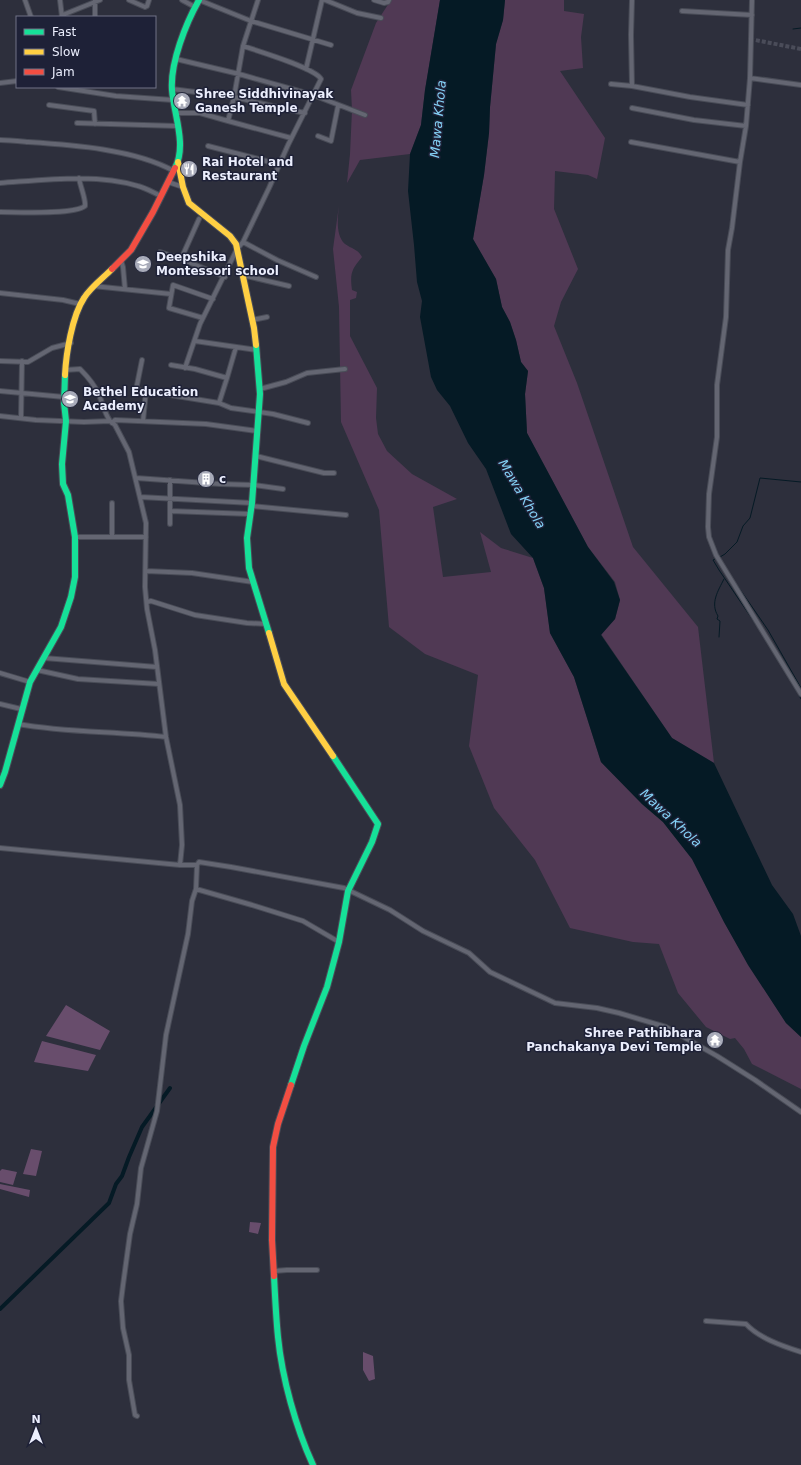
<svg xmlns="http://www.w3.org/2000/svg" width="801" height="1465" font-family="'DejaVu Sans',sans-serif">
  <rect width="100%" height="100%" fill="#2d2f3c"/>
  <!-- green -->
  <path fill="#503954" d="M 391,0 L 440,0 L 425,90 L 421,125 L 410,154 L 360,160 L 347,183 L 350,154 L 352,110 L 351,90 L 376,23 Z
    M 505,0 L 564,0 L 564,11 L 584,14 L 581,37 L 583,68 L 560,71 L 605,138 L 597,179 L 588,175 L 555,171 L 554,209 L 578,269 L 561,302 L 554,326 L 577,383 L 633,547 L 698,627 L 714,763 L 672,738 L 601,634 L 615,619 L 620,600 L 615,582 L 588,547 L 527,433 L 525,394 L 528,371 L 521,362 L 516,340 L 510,322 L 502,307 L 496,279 L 473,239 L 484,175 L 489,133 L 490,107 L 496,44 L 503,20 Z
    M 339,205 C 338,216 335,235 345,244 C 352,249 358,249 362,257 C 351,270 350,274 352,290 L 357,292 L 356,298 L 350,300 L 350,336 L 377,388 L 376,418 L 378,434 L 387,451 L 412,474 L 457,499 L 433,507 L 443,577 L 491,572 L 480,532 L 501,548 L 533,558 L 544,588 L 550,633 L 574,677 L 601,762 L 642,804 L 663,822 L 692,859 L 724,922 L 749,965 L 786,1023 L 801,1037 L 801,1089 L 752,1064 L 744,1049 L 735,1038 L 730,1039 L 706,1027 L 678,993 L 659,944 L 633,942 L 570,928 L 535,860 L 494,808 L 469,746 L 478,675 L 425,654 L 389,627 L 379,510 L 341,422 L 339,307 L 333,249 Z"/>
  <!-- forest -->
  <path fill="#684d6c" d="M 66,1005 L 110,1031 L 100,1050 L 46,1036 Z
    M 42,1041 L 96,1055 L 88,1071 L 34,1062 Z
    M 31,1149 L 42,1151 L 36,1176 L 23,1174 Z
    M 2,1169 L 17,1172 L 13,1185 L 0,1182 L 0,1171 Z
    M 0,1184 L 30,1190 L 29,1197 L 0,1189 Z
    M 250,1222 L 261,1223 L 258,1234 L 249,1232 Z
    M 363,1352 L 373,1356 L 375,1379 L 369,1381 L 363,1370 Z"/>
  <!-- water -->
  <path fill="#051a25" d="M 440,0 L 505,0 L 503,20 L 496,44 L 490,107 L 489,133 L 484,175 L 473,239 L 496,279 L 502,307 L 510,322 L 516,340 L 521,362 L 528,371 L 525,394 L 527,433 L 588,547 L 614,582 L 620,600 L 615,619 L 601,635 L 672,738 L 714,763 L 772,885 L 793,914 L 801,936 L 801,1037 L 786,1023 L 748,965 L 724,922 L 692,859 L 663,822 L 642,804 L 601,762 L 574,677 L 550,633 L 544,588 L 533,558 L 511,534 L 486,469 L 468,443 L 450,406 L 437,390 L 431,377 L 420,317 L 422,301 L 417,282 L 414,245 L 408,191 L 410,154 L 421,125 L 425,90 Z"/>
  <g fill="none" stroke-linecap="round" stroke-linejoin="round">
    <!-- stream -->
    <path stroke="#051a25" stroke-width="1" d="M 793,29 L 801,28
      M 720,557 L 725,554 L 737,542 L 743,526 L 750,518 L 760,478 L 801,482
      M 715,559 L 713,560 L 719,570 L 763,635
      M 737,585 L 768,630 L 801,688
      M 719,637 L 720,621 L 717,619 L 718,616 C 710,603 718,591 724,579
      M 796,689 L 801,699"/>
    <!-- canal -->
    <path stroke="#051a25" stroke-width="4" d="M 0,1309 L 109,1203 L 116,1184 L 122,1176 L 129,1157 L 142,1127 L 170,1088"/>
    <!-- street-tunnel -->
    <path stroke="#4a4c59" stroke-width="4" stroke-dasharray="4 2" stroke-linecap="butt" d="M 750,39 L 801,49"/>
    <!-- street casing -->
    <g stroke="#494c57" stroke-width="6">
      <path id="street" d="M 25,0 L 31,17
        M 60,0 L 62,17
        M 95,0 L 95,17
        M 129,0 L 145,7 L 147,6 L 149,0
        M 182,0 L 195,7
        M 199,0 L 251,21 L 331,45
        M 325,0 L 357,13 L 381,18
        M 374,0 L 384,3 L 388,2 L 389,0
        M 752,0 L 750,78 L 746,126 L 740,162 L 732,228 L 728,250 L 726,317 L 717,385 L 717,437 L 709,494 L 708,527 L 709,537 L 716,555 L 801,694
        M 682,11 L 752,15
        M 63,17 L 65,14 L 100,0
        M 176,59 L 239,74 L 313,95 L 365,115
        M 306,69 L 322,0
        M 750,78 L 801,85
        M 0,83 L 17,81
        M 611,84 L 632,86 L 690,97 L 748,105
        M 632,86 L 631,35 L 632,0
        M 58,87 L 116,96 L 173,100
        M 172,89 L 234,97 L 243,46 L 258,0
        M 49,105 L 94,111 L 95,124
        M 632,108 L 694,120 L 746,126
        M 176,113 L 200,113 L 228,121
        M 77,123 L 177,126
        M 318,136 L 331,141 L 338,106
        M 291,138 L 228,121 L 234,97 L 281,108 L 305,113
        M 0,140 C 9,140 18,141 28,142 C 73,145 134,149 174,171
        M 631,142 L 740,162
        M 208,146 L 266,161 L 278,166
        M 168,182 L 183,187
        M 0,183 C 43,180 97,173 138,186 C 146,188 154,193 161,196
        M 0,212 C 17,212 74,215 85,206 C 86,199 80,186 79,178
        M 199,219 L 181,259 L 225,277
        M 243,242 L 269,188 L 288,145 L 321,79 C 315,68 258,51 243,46
        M 160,252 L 181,259
        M 121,260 L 123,267 L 125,289
        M 242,275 L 289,286
        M 93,286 L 171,294
        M 0,293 L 63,300 L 80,304
        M 203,318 L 169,308 L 173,285 L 213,299
        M 252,320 L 267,317
        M 195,341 L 257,350
        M 142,360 L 136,390 L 146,391
        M 0,361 L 28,362 L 52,348 L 71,343
        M 185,368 L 200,324 L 237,249 L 243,242 L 277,260 L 316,277
        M 65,370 L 80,369 C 87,376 95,385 99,395 C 103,404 104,412 110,421
        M 227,378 L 236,347
        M 260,389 L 286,382 L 307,373 L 345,369
        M 0,391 L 64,397
        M 219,403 L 231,408 L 273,414 L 308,423
        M 0,416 L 36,420 L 84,422 L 110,421 L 115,425 L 129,452 L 146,523 L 145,587 L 147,609 L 155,650 L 166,737 L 180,805 L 182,845 L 180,865 L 197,865 L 196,889 L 252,905 L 303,921 L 339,942
        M 21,418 L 22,361
        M 143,421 L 146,391 L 219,403 L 227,378 L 195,369 L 171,365
        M 112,423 L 115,420 L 206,424 L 257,431
        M 256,456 L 324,473 L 334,473
        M 136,478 L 220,484 L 254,485 L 283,489
        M 170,480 L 170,524
        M 140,497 L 252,503
        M 112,503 L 112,537
        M 252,506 L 346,515
        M 170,511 L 250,514
        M 75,537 L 146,537
        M 146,571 L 192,573 L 253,582
        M 147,602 L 151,601 L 195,615 L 247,623 L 267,624
        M 44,658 L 157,667
        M 37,670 L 78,679 L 159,684
        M 0,673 L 30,682
        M 0,704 L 21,709
        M 18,724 C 67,733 117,731 166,737
        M 0,848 L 180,865
        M 197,865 L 199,862 L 231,867 L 344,888 L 390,910 L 423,931 L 469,953 L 490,972 L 555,1003 L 597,1008 L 619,1013 L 666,1027 L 717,1056 L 755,1080 L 801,1112
        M 274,1271 L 287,1270 L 317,1270
        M 706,1321 L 746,1324 C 759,1338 782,1346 801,1352
        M 137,1416 L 135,1415 L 129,1380 L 129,1355 L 123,1328 L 121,1301 L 123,1285 L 130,1234 L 137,1204 L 141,1168 L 157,1111 L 166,1035 L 188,934 L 192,901 L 196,889"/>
    </g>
    <!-- fast casing -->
    <g stroke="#494c57" stroke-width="8">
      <path id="fast" d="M 175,168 C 187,145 174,115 172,90 C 170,63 186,23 199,0
        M 256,345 L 260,394 L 252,503 L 247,538 L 249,568 L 269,633
        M 0,785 L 5,772 L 30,682 L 61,627 L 71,597 L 75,577 L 75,537 L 68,495 L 63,484 L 62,464 L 66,421 L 64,403 L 65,375
        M 291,1085 L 304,1046 L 327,987 L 339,942 L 348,891 L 372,842 L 378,824 L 333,756
        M 274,1276 C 275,1296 276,1317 278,1337 C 282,1378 296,1428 313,1465"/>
    </g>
    <!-- slow casing -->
    <g stroke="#494c57" stroke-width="8">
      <path id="slow" d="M 178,162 L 183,187 L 189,203 L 230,236 L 236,244 L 254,328 L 256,345
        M 65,375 C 66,354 72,316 84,298 C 90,288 103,278 112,269
        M 269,633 L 284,684 L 333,756"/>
    </g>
    <!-- jam casing -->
    <g stroke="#494c57" stroke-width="8">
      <path id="jam" d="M 112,269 L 131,250 L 153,212 L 175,168
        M 274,1276 L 272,1240 L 273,1147 L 278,1124 L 291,1085"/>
    </g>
    <!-- street -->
    <use href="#street" stroke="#646672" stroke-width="4"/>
    <!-- fast -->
    <use href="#fast" stroke="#16e098" stroke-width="6"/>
    <!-- slow -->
    <use href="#slow" stroke="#ffcf43" stroke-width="6"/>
    <!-- jam -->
    <use href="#jam" stroke="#f24e42" stroke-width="6"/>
  </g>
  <!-- icons -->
  <defs>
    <g id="temple-disc" transform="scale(0.9)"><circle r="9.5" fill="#a8abb9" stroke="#1e2137"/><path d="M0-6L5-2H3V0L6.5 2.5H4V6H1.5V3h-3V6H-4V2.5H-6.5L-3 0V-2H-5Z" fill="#fff"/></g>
    <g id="restaurant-disc" transform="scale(0.9)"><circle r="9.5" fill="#a8abb9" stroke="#1e2137"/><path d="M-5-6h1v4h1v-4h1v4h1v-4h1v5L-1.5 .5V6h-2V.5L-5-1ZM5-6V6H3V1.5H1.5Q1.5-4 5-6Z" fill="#fff"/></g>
    <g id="school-disc" transform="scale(0.9)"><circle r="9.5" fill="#a8abb9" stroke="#1e2137"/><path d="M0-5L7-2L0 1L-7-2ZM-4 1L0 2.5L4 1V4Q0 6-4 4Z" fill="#fff"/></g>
    <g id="building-disc" transform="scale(0.9)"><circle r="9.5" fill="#a8abb9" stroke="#1e2137"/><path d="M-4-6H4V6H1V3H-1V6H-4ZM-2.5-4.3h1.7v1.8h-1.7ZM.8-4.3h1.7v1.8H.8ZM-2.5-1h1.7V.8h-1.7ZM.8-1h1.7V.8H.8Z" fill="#fff"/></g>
  </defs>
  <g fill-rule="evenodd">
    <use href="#temple-disc" x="182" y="101"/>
    <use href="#restaurant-disc" x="189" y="169"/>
    <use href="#school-disc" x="143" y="264"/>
    <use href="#school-disc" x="70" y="399"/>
    <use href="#building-disc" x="206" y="479"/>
    <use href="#temple-disc" x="715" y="1040"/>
  </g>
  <g text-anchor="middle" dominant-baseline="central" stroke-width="3" stroke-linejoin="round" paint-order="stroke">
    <!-- poi labels -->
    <g font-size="12" font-weight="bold" fill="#ebeefd" stroke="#1e2137" text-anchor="start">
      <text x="195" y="94">Shree Siddhivinayak<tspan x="195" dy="14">Ganesh Temple</tspan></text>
      <text x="202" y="162">Rai Hotel and<tspan x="202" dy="14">Restaurant</tspan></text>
      <text x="156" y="257">Deepshika<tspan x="156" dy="14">Montessori school</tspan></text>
      <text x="83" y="392">Bethel Education<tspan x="83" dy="14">Academy</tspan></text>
      <text x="219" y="479">c</text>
      <text x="702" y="1033" text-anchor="end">Shree Pathibhara<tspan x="702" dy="14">Panchakanya Devi Temple</tspan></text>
    </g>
    <!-- water labels -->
    <g font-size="13" font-style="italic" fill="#84d2f7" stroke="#1e2137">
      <text transform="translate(438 119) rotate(-85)">Mawa Khola</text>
      <text transform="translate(522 494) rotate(59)">Mawa Khola</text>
      <text transform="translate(671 818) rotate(43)">Mawa Khola</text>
    </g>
  </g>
  <!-- legend -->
  <rect x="16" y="16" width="140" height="72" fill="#1e2137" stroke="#707386"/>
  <rect x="24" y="29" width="20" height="6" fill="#16e098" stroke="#707386"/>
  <text x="52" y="36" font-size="12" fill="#ebeefd">Fast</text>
  <rect x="24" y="49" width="20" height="6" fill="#ffcf43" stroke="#707386"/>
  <text x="52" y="56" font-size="12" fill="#ebeefd">Slow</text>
  <rect x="24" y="69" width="20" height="6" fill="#f24e42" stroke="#707386"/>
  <text x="52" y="76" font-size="12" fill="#ebeefd">Jam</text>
  <!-- north arrow -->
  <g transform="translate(36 1429)" stroke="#1e2137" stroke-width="3" paint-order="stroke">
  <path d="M0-3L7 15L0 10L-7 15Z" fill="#ebeefd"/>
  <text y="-6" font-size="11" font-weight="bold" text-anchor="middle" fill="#ebeefd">N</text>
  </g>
</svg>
